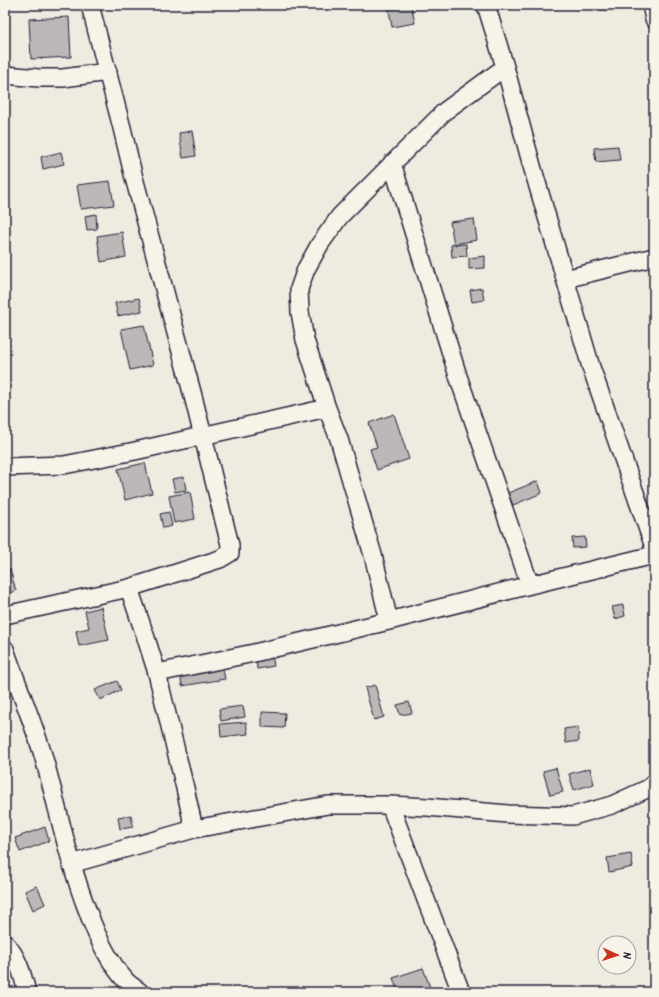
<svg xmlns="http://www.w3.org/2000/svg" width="659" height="997" font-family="Kalam,sans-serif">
  <rect width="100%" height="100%" fill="#eeebe1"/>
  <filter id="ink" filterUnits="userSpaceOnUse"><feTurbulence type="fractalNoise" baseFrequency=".025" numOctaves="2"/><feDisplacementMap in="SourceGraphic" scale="8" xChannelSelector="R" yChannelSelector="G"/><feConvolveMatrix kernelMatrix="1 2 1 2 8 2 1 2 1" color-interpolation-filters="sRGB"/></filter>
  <g filter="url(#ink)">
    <!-- building -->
    <path fill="#bbb8b7" stroke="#22223b" d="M 388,5 L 411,5 L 415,23 L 392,27 Z
      M 600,5 L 610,5 L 610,10 L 600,10 Z
      M 69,17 L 71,57 L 31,59 L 29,19 Z
      M 192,131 L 196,156 L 183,158 L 179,133 Z
      M 618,146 L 620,160 L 596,162 L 594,148 Z
      M 61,152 L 64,164 L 43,169 L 41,157 Z
      M 110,181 L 114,205 L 81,209 L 77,185 Z
      M 96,214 L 97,229 L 87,230 L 85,216 Z
      M 474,219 L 477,240 L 454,244 L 450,222 Z
      M 122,232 L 126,257 L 101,262 L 97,236 Z
      M 466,244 L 467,256 L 452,257 L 451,245 Z
      M 485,256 L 485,268 L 469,269 L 469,258 Z
      M 482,288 L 484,300 L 472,302 L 470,290 Z
      M 139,298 L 142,311 L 118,316 L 115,303 Z
      M 144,325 L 153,365 L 130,370 L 121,329 Z
      M 394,414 L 409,459 L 377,470 L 370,449 L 377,447 L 369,423 Z
      M 145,463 L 152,493 L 125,500 L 118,469 Z
      M 184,477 L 186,490 L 175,492 L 172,479 Z
      M 538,481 L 542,493 L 513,505 L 508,493 Z
      M 190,492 L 195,519 L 174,523 L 169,496 Z
      M 169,512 L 172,526 L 163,528 L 160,514 Z
      M 5,526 L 7,526 L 10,537 L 5,539 Z
      M 585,537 L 586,547 L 573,548 L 572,538 Z
      M 10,569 L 16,591 L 5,594 L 5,570 Z
      M 623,605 L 625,616 L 615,619 L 612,607 Z
      M 101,607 L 109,640 L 79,646 L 76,631 L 89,628 L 85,611 Z
      M 272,655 L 274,666 L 257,669 L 256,657 Z
      M 222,665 L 225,679 L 182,686 L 180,672 Z
      M 117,681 L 121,690 L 100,700 L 95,690 Z
      M 375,685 L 384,717 L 374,720 L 365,688 Z
      M 409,702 L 412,713 L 400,715 L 397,705 Z
      M 243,706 L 245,717 L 221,721 L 219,709 Z
      M 262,712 L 285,713 L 284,728 L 262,727 Z
      M 246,722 L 248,734 L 221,737 L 220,724 Z
      M 578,727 L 579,741 L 566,743 L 564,729 Z
      M 556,768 L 563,792 L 550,795 L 543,771 Z
      M 590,768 L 594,784 L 574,790 L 569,774 Z
      M 131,815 L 133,827 L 120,829 L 118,817 Z
      M 45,827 L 49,841 L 20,852 L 15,838 Z
      M 631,854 L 633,867 L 609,872 L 607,858 Z
      M 37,886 L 45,904 L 33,910 L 25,891 Z
      M 423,968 L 431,990 L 426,992 L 398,992 L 393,978 Z"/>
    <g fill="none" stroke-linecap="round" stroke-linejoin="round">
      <!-- minor casing -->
      <g stroke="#22223b" stroke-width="20">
        <path id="minor" d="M 486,5 L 505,67 L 532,166 L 591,367 L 654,547
          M 651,5 L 654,19
          M 5,75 L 39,78 L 63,78 L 108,72
          M 392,163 L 458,376 L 530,585
          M 565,279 L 654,257
          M 5,467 L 64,465 L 135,451 L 327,408
          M 129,588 L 146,638 L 157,673 L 185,788 L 194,829
          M 5,615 L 129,588 L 220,559 L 230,553 L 230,545 L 193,396 L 133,174 L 122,128 L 90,5
          M 389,621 L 373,555 L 355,494 L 339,439 L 327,408 L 305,340 L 300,312 L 299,289 L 306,269 L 320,244 L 340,216 L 445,111 L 505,67
          M 5,649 C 17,685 32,719 43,755 C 58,807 68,861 88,912 C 97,937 108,961 126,981 C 130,985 135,988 140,992
          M 157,673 L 254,653 L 389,621 L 530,585 L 654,555
          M 390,805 L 461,992
          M 71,864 L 194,829 L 328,805 L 390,805 L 427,807 L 508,814 L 573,816 L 612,805 L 649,788 L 654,783
          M 5,943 C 18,957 22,973 27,992"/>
      </g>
      <!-- minor -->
      <use href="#minor" stroke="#f7f3e8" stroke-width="17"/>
    </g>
  </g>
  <!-- margin -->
  <rect width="659" height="997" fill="none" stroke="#f7f3e8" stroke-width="20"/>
  <rect x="10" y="10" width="639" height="977" fill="none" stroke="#22223b" stroke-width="1.5" filter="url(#ink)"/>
  <!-- north arrow -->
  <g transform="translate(617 955) rotate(93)"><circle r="19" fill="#f7f3e8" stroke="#a29fa3"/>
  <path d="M0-3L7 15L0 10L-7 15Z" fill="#c8321e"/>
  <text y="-6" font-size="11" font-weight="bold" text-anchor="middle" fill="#22223b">N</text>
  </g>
</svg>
